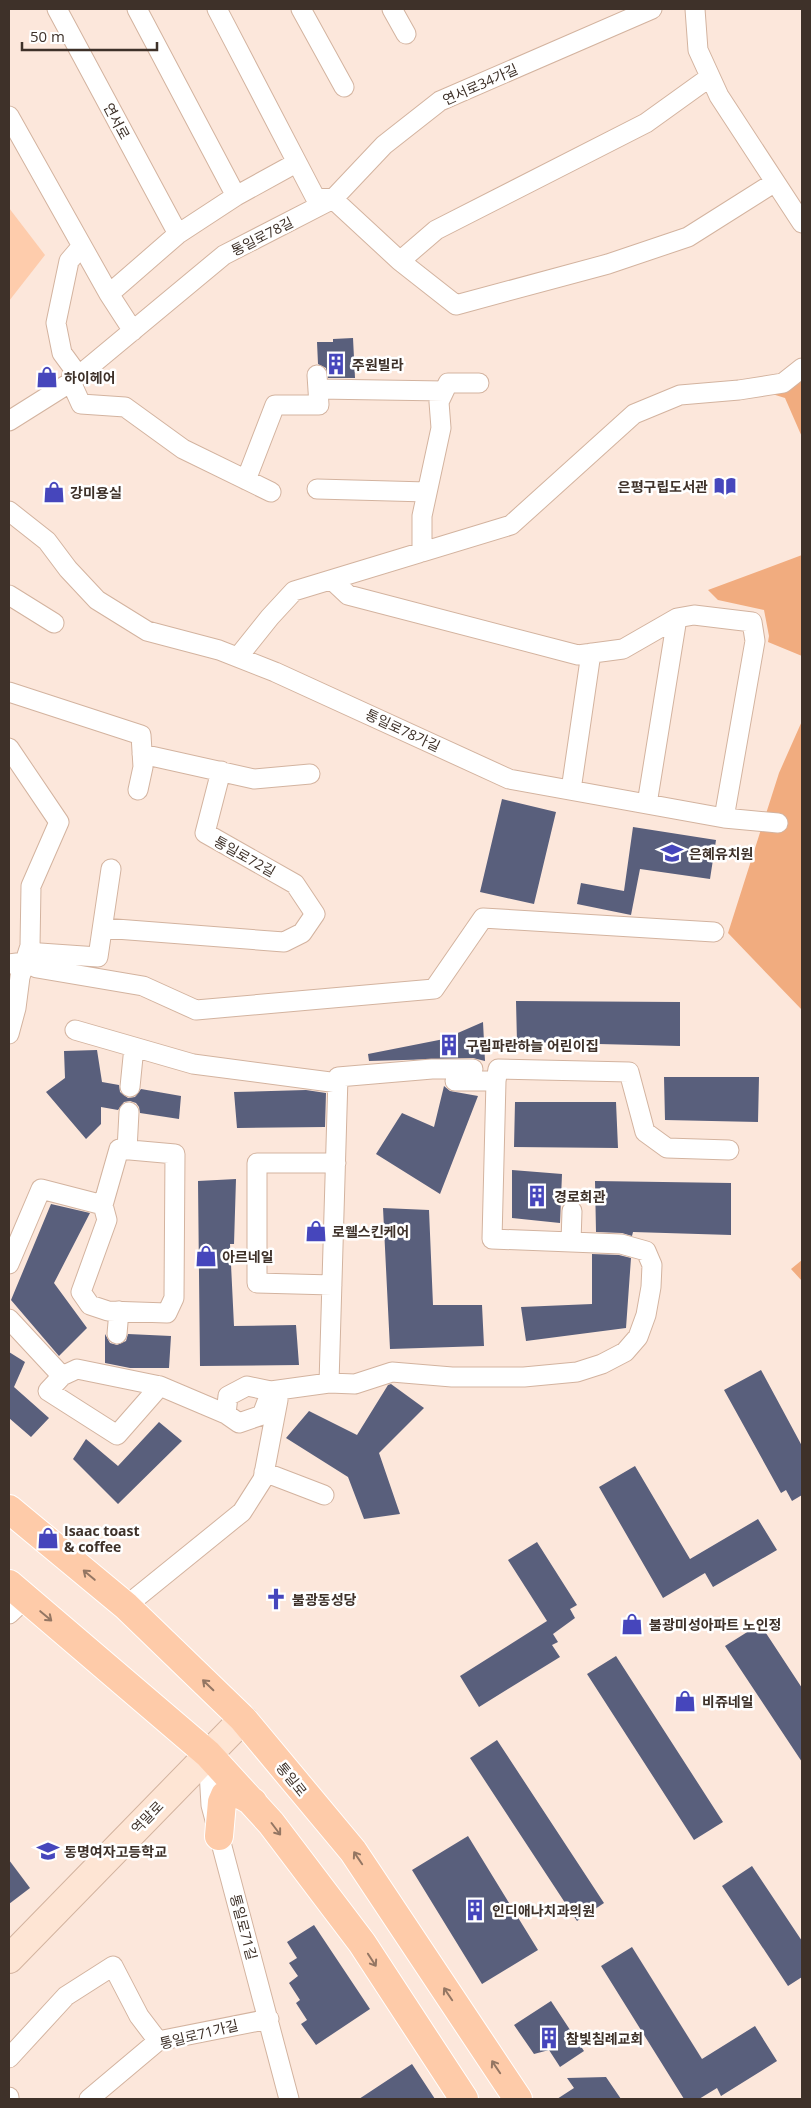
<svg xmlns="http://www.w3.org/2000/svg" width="811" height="2108" font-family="'Open Sans','Noto Sans KR',sans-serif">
  <rect width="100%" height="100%" fill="#fce7db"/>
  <!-- green -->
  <path fill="#feccac" d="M 9,208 L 45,255 L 9,301 Z"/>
  <!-- forest -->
  <path fill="#f1ac7f" d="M 802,365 L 802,437 L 785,398 L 769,393 Z
    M 802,555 L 802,656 L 768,642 L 769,636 L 764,610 L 718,600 L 708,590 Z
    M 802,721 L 802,1010 L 728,933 L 779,773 Z
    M 802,1260 L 802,1281 L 791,1269 Z"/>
  <!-- building -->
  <path fill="#595f7c" d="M 353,338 L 355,378 L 328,378 L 326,368 L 318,364 L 317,342 L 333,342 L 333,339 Z
    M 502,799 L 556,812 L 534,904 L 480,892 Z
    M 633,827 L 716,840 L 710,879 L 640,869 L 631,915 L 577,904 L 581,883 L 624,891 Z
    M 516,1001 L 680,1002 L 680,1046 L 517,1042 Z
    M 483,1022 L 485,1061 L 473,1058 L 369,1061 L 368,1054 L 444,1039 Z
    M 97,1050 L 102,1082 L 119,1085 L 120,1092 L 128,1098 L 135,1097 L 141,1089 L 181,1096 L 179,1119 L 140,1113 L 139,1107 L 136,1103 L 130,1101 L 124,1102 L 118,1110 L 101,1107 L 101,1124 L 86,1139 L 46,1092 L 65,1078 L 64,1051 Z
    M 664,1077 L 759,1077 L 758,1122 L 665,1120 Z
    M 444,1086 L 450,1091 L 478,1096 L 440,1194 L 376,1154 L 402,1113 L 434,1127 Z
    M 306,1090 L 326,1093 L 325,1127 L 237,1128 L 234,1092 Z
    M 515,1102 L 616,1102 L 618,1148 L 514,1147 Z
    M 512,1170 L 562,1174 L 560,1223 L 512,1218 Z
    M 236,1179 L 234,1244 L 230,1244 L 234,1326 L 296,1325 L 299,1365 L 200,1366 L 198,1181 Z
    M 595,1181 L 731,1183 L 731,1235 L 633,1232 L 632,1236 L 622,1233 L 596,1232 Z
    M 51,1204 L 90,1213 L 54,1283 L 87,1328 L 59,1356 L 11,1300 Z
    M 383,1208 L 429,1210 L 433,1305 L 482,1305 L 484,1346 L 390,1349 Z
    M 592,1254 L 619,1255 L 631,1258 L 626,1328 L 526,1341 L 521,1307 L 592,1304 Z
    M 105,1334 L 110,1343 L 117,1345 L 126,1341 L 128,1334 L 171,1336 L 169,1368 L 130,1368 L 105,1363 Z
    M 9,1352 L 25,1362 L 14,1387 L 49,1418 L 31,1437 L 9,1418 Z
    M 761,1370 L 802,1446 L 802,1495 L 792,1501 L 786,1490 L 781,1493 L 724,1390 Z
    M 391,1384 L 424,1408 L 379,1453 L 400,1514 L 364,1519 L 348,1477 L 286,1438 L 309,1411 L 357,1435 L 388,1385 Z
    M 159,1422 L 182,1441 L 118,1504 L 73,1459 L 86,1439 L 118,1466 Z
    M 635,1466 L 690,1559 L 758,1519 L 777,1550 L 713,1587 L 705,1573 L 663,1598 L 599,1487 Z
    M 537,1542 L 577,1605 L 570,1609 L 575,1618 L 553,1634 L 558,1642 L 552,1645 L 560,1657 L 479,1707 L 460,1676 L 547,1621 L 508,1560 Z
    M 760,1624 L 802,1688 L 802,1762 L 725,1646 Z
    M 616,1656 L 723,1822 L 694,1840 L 587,1674 Z
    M 497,1740 L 604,1903 L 577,1921 L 470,1758 Z
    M 468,1836 L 538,1950 L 482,1984 L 412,1870 Z
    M 9,1860 L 30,1888 L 9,1904 Z
    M 752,1866 L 802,1941 L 802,1977 L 788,1986 L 722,1886 Z
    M 314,1925 L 370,2009 L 316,2045 L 301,2024 L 307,2020 L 296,2003 L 300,2000 L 289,1983 L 298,1976 L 289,1963 L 297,1958 L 287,1942 Z
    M 632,1947 L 702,2059 L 755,2026 L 777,2061 L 721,2096 L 717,2088 L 699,2099 L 684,2099 L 601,1966 Z
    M 551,2001 L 584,2051 L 560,2067 L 549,2050 L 534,2054 L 514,2025 Z
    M 412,2064 L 435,2099 L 359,2099 Z
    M 606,2077 L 621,2099 L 557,2099 L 574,2088 L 567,2078 Z"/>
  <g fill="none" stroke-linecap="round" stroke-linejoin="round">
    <!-- street casing -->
    <g stroke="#d3b39f" stroke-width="21">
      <path id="street" d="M 57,9 L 178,234
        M 137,9 L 236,196
        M 217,9 L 315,197 L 333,199
        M 301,9 L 344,87
        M 392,9 L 406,34
        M 695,9 L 698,50 L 719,96 L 802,223
        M 9,116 L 109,294 L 133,331
        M 333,199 L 400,261 L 456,305 L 608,264 L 688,237 L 775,182
        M 400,261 L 436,230 L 646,123 L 710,77
        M 109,294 L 178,234 L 236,196 L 296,163
        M 71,382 L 224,255 L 333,199 L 384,145 L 440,101 L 652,9
        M 71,382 L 73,368 L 62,353 L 56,323 L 69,261 L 81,247
        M 318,389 L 444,391
        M 9,421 L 71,382 L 81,404 L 125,407 L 183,449 L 271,492
        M 246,480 L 275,405 L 319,405 L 317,375
        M 317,489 L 427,492
        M 9,511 L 47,541 L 68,569 L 97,600 L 147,631 L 219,650 L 275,672 L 509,779 L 724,818 L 778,823
        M 422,552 L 422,516 L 441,428 L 439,402 L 448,383 L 479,383
        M 332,580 L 348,595 L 578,655 L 623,649 L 677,618 L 694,615 L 752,622 L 755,641 L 724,818
        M 9,595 L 54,623
        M 238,657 L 270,617 L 294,591 L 511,525 L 634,414 L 680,395 L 739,390 L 783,383 L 802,368
        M 9,692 L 141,735 L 143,767 L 138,790
        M 9,748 L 59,822 L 31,886 L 30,946 L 20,977 L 16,1008 L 9,1034
        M 142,754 L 254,779 L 310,774
        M 571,790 L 591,653
        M 647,804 L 677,618
        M 103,928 L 284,942 L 302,933 L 315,914 L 295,884 L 205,833 L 221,771
        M 25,962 L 40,953 L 98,957 L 111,869
        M 9,964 L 25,962 L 37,968 L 143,986 L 196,1010 L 434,989 L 483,918 L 714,932
        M 75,1030 L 193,1064 L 338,1083
        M 455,1081 L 496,1081 L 492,1239 L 571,1242
        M 496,1081 L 498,1069 L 629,1072 L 645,1132 L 667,1148 L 729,1150
        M 130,1087 L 134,1047
        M 119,1149 L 175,1154 L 174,1298 L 167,1313 L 108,1311 L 90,1305 L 81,1292 L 107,1220 L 103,1205 Z
        M 127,1150 L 129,1112
        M 9,1264 L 41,1189 L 103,1205
        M 332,1285 L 257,1283 L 257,1163 L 336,1163
        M 9,1319 L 62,1376
        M 117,1334 L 119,1311
        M 329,1383 L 338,1077 L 432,1069 L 473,1069
        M 160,1386 L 77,1369 L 62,1376 L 48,1391 L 117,1435 L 160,1386 L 226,1414
        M 264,1472 L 324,1495
        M 126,1606 L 242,1512 L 263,1479 L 278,1400 L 271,1391 L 247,1386 L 228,1396 L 226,1414 L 239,1423 L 262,1415 L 271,1391 L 329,1383 L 355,1384 L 392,1372 L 452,1377 L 524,1377 L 577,1372 L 602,1364 L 625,1352 L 638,1337 L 646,1315 L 651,1287 L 652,1265 L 646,1251 L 621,1244 L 571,1242 L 572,1211
        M 9,1614 L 26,1598
        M 208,1754 L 211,1805 L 289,2099
        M 9,2058 L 66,1996 L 113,1966 L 139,2016 L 158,2041
        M 9,2097 L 9,2099
        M 89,2099 L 158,2041 L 269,2019"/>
    </g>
    <!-- secondary casing -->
    <g stroke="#d3b39f" stroke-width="30">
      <path id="secondary" d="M 9,1959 L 243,1719"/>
    </g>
    <!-- primary casing -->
    <g stroke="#fff" stroke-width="30">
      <path id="primary" d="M 9,1509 L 126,1606 L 243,1719 L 353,1851 L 518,2099
        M 9,1584 L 208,1754 L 271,1823 L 362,1943 L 464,2099
        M 219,1836 L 222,1802 L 225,1795 C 237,1791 243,1796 253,1802"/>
    </g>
    <!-- street -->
    <use href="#street" stroke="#fff" stroke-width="19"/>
    <!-- secondary -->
    <use href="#secondary" stroke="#fee5d4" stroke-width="28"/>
    <!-- primary -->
    <use href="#primary" stroke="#fecba9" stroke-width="28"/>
  </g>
  <!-- one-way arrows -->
  <defs><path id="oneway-shaft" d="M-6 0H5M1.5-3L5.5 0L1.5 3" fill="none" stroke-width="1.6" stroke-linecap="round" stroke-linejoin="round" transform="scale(1.25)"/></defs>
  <g stroke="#947663">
    <use href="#oneway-shaft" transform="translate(89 1575) rotate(-140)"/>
    <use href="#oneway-shaft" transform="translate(46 1616) rotate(40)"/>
    <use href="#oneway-shaft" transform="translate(208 1685) rotate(-136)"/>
    <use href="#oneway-shaft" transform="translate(276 1829) rotate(53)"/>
    <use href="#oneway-shaft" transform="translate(358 1858) rotate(-124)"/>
    <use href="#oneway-shaft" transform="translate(372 1960) rotate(57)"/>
    <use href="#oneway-shaft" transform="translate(448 1994) rotate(-124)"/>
    <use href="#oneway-shaft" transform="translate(496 2067) rotate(-124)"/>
  </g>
  <!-- icons -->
  <defs>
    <g id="building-bare" transform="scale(1.725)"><path d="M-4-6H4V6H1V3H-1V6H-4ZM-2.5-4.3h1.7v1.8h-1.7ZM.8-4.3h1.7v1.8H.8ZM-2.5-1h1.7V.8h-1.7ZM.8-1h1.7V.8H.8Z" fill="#4646bc" stroke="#fff" stroke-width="2.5" paint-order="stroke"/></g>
    <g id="shop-bare" transform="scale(1.725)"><path d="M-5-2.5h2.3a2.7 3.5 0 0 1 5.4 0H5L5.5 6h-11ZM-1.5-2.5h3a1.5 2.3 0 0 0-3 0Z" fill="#4646bc" stroke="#fff" stroke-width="2.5" paint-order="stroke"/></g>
    <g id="library-bare" transform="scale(1.725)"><path d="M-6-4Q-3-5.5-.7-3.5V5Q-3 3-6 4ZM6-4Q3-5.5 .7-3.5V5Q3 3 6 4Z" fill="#4646bc" stroke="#fff" stroke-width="2.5" paint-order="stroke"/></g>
    <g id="school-bare" transform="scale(1.725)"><path d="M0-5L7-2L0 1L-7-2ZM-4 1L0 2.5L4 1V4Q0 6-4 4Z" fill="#4646bc" stroke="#fff" stroke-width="2.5" paint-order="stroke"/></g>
    <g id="church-bare" transform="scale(1.725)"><path d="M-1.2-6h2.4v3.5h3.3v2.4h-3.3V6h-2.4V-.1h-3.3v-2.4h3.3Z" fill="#4646bc" stroke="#fff" stroke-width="2.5" paint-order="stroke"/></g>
  </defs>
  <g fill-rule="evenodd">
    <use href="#building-bare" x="336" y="364"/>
    <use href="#shop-bare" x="47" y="377"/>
    <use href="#library-bare" x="725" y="486"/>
    <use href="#shop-bare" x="54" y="492"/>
    <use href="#school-bare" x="672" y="853"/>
    <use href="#building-bare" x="449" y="1045"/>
    <use href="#building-bare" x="537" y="1196"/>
    <use href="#shop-bare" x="316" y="1231"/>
    <use href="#shop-bare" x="206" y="1256"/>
    <use href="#shop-bare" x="48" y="1538"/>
    <use href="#church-bare" x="276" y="1599"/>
    <use href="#shop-bare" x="632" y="1624"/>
    <use href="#shop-bare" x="685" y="1701"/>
    <use href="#school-bare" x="48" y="1851"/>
    <use href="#building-bare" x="475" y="1910"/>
    <use href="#building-bare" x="549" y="2038"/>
  </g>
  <g text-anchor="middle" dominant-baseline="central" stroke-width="5" stroke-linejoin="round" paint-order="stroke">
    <!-- street labels -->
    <g font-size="14" fill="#3e3129" stroke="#fff">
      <text transform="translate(480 84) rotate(-24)">연서로34가길</text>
      <text transform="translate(117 121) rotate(62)">연서로</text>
      <text transform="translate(262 236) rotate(-27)">통일로78길</text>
      <text transform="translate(403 730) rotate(25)">통일로78가길</text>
      <text transform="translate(245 856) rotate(29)">통일로72길</text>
      <text transform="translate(292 1779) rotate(51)">통일로</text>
      <text transform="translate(147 1817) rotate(-46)">역말로</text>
      <text transform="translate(244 1927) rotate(75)">통일로71길</text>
      <text transform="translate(199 2034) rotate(-14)">통일로71가길</text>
    </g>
    <!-- poi labels -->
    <g font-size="14" font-weight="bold" fill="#3e3129" stroke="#fff" text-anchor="start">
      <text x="352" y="364">주원빌라</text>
      <text x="64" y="377">하이헤어</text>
      <text x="708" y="486" text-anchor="end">은평구립도서관</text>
      <text x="70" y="492">강미용실</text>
      <text x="689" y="853">은혜유치원</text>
      <text x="466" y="1045">구립파란하늘 어린이집</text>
      <text x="554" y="1196">경로회관</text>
      <text x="332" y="1231">로웰스킨케어</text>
      <text x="222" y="1256">아르네일</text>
      <text x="64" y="1530">Isaac toast<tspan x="64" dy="16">&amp; coffee</tspan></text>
      <text x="292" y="1599">불광동성당</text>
      <text x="649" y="1624">불광미성아파트 노인정</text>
      <text x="702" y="1701">비쥬네일</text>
      <text x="64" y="1851">동명여자고등학교</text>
      <text x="492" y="1910">인디애나치과의원</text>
      <text x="566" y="2038">참빛침례교회</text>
    </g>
  </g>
  <!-- border -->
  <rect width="811" height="2108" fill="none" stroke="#3e3129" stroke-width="20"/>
  <!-- scale -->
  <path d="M22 42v8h135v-8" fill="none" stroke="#3e3129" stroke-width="2.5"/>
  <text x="30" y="42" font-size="15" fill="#3e3129" stroke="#ffffff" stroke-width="4" paint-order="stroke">50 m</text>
</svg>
